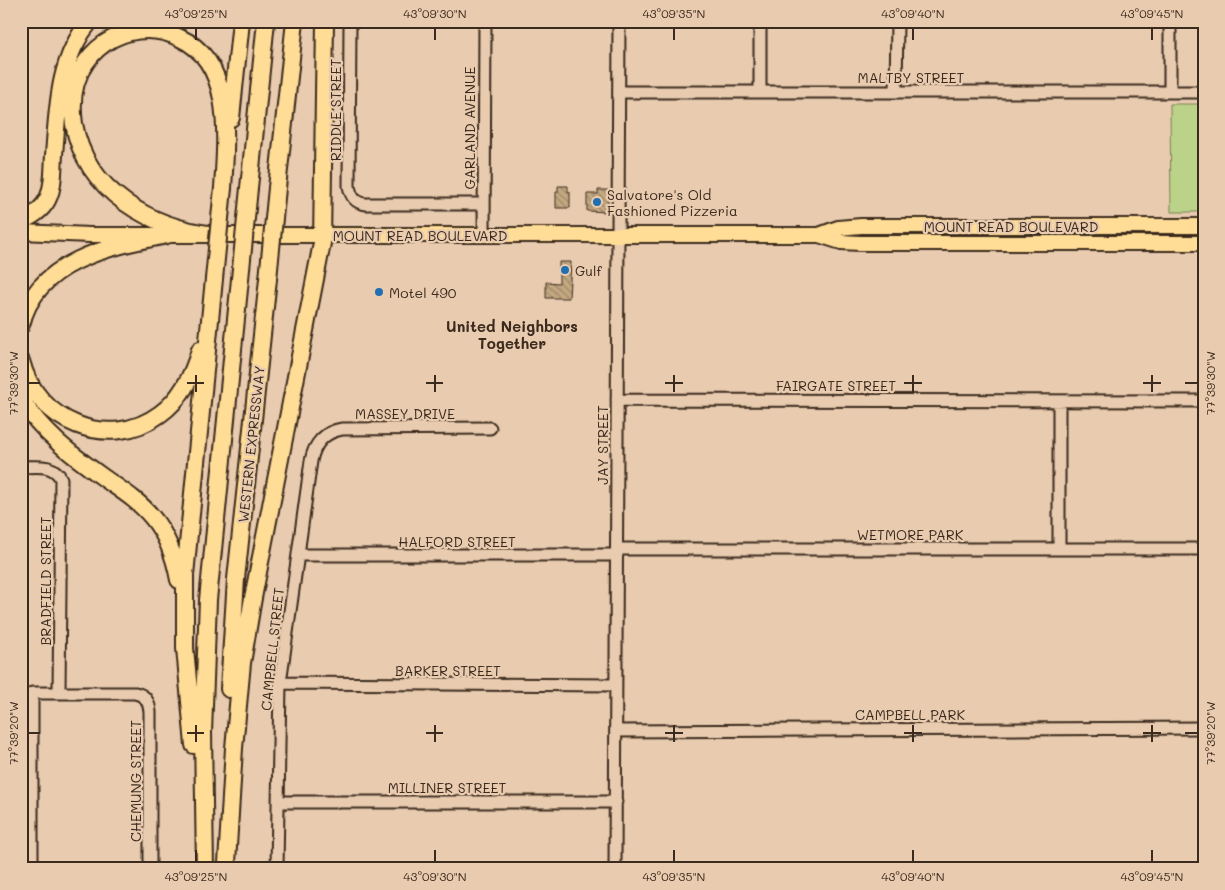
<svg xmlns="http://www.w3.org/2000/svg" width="1225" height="890" font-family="Mali,sans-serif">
  <defs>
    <pattern id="building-back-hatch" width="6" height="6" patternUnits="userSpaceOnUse" patternTransform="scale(1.25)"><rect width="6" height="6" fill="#c3a880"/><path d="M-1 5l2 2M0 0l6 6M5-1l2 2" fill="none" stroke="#a08968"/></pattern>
  </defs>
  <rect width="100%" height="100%" fill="#e9ccaf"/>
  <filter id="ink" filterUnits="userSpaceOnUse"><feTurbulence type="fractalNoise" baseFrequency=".02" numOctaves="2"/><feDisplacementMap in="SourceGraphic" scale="10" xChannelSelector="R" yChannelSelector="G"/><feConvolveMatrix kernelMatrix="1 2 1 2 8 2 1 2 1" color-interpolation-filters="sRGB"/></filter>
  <g filter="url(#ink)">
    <!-- green -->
    <path fill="#bad389" stroke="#7a7e54" d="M 1170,104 L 1204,104 L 1204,212 L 1171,212 Z"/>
    <!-- building -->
    <path fill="url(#building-back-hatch)" stroke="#3b2a1e" d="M 558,186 L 568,186 L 568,192 L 570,192 L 570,208 L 556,208 L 556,192 L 558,192 Z
      M 598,190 L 608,190 L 608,212 L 587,211 L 587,194 L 598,194 Z
      M 559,262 L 571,262 L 569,298 L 546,298 L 546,282 L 559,283 Z"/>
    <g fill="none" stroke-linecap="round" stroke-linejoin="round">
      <!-- minor casing -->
      <g stroke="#3b2a1e" stroke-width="15">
        <path id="minor" d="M 350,21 L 349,186 C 351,197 355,203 366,204 L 484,204
          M 760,21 L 760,92
          M 1170,21 L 1170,92
          M 619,92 L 1204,92
          M 896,92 L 897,21
          M 484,235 L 485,21
          M 617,400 L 1204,401
          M 21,467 C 36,467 54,463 61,479 L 59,693
          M 617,549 L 1204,549
          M 1059,549 L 1059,401
          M 298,555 L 617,555
          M 280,683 L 616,685
          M 616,731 L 1204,728
          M 278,802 L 616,802
          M 32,869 L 32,693 L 135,693 C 146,695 149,702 150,712 L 150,869
          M 277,869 L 280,683 L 311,461 C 314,444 324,432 342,429 L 490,428
          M 615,869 L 619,21"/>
      </g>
      <!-- major casing -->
      <g stroke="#3b2a1e" stroke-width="18">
        <path id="major" d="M 21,232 L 90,235 L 819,235 L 841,242 L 860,243 L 1204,243
          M 819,235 L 838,228 L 861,226 L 1204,226"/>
      </g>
      <!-- highway casing -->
      <g stroke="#3b2a1e" stroke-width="20">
        <path id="highway" d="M 231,118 L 241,21
          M 249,188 L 266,21
          M 277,188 L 295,21
          M 21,221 C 34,216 44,209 49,196 C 54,184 53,168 54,155 C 58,107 58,60 90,21
          M 215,235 C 151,228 86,192 74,124 C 71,103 73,80 86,62 C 100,42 123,30 147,30 C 159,30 170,33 180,38 C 234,62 226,139 223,188
          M 21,325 C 36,260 111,246 167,235
          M 21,361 C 36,422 109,452 160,414 C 181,399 193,375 200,350
          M 21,399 C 42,433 72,455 104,478 C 121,490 139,501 152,517 C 167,535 175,558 179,580
          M 229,689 L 236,579 L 268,279
          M 194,745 L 185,648 L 185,575 L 214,279
          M 227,863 L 234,748 L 242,663 L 253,598 L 322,243 L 325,21
          M 205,869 L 203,732 L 208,600 L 240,279"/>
      </g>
      <!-- minor -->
      <use href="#minor" stroke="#e9ccaf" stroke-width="11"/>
      <!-- major -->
      <use href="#major" stroke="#ffdd96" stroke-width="14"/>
      <!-- highway -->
      <use href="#highway" stroke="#ffdd96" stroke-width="16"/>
      <!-- highway-bridge casing -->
      <g stroke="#3b2a1e" stroke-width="20" stroke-linecap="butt">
        <path id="highway-bridge" d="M 214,279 L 223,188
          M 240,279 L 249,188
          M 268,279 L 277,188"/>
      </g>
      <!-- highway-bridge -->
      <use href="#highway-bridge" stroke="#ffdd96" stroke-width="16"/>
    </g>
  </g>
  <!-- ticks -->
  <path fill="none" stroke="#3b2a1e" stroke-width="2" d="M 196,28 L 196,40M 435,28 L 435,40M 674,28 L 674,40M 913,28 L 913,40M 1152,28 L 1152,40M 196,375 L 196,392M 435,375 L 435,392M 674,375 L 674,392M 913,375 L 913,392M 1152,375 L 1152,392M 28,383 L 40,383M 187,383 L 204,383M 426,383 L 443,383M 665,383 L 683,383M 904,383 L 922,383M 1143,383 L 1161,383M 1185,383 L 1198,383M 196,725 L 196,742M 435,725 L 435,742M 674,725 L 674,742M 913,725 L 913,742M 1152,725 L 1152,742M 28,733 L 40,733M 187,733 L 204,733M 426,733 L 443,733M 665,733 L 683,733M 904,733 L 922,733M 1143,733 L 1161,733M 1185,733 L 1198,733M 196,850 L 196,862M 435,850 L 435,862M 674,850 L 674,862M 913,850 L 913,862M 1152,850 L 1152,862"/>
  <!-- markers -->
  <g fill="#1f6fb2" stroke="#e9ccaf" stroke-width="2">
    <circle cx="597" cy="202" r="5"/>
    <circle cx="565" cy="270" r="5"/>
    <circle cx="379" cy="292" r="5"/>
  </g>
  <g text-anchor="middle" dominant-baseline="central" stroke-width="4.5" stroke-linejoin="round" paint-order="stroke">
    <!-- street labels -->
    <g font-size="14" fill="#3b2a1e" stroke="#e9ccaf">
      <text x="911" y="77">MALTBY STREET</text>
      <text transform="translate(335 110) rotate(-90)">RIDDLE STREET</text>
      <text transform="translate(469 128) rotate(-90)">GARLAND AVENUE</text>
      <text x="1011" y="226">MOUNT READ BOULEVARD</text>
      <text x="420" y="235">MOUNT READ BOULEVARD</text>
      <text x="836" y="385">FAIRGATE STREET</text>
      <text x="405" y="413">MASSEY DRIVE</text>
      <text transform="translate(251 444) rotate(-84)">WESTERN EXPRESSWAY</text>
      <text transform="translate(602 445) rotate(-90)">JAY STREET</text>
      <text x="910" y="534">WETMORE PARK</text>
      <text x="457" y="541">HALFORD STREET</text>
      <text transform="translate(45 581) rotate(-90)">BRADFIELD STREET</text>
      <text transform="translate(272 649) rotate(-84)">CAMPBELL STREET</text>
      <text x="448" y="670">BARKER STREET</text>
      <text x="910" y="714">CAMPBELL PARK</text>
      <text transform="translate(135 781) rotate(-90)">CHEMUNG STREET</text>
      <text x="447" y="787">MILLINER STREET</text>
    </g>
    <!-- poi labels -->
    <g font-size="14" fill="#3b2a1e" stroke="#e9ccaf" text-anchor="start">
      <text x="607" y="194">Salvatore's Old<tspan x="607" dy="16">Fashioned Pizzeria</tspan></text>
      <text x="575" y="270">Gulf</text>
      <text x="389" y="292">Motel 490</text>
    </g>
    <!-- neighbourhood labels -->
    <g font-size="15" font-weight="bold" fill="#3b2a1e" stroke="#e9ccaf">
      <text x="512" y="326">United Neighbors<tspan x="512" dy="17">Together</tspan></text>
    </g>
  </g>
  <!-- margin -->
  <rect width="1225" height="890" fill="none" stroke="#e9ccaf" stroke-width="55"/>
  <rect x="28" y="28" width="1170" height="834" fill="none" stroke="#3b2a1e" stroke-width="2"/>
  <g font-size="12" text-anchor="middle" fill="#3b2a1e">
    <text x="196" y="18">43°09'25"N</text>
    <text x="435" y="18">43°09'30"N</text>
    <text x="674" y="18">43°09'35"N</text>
    <text x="913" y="18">43°09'40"N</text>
    <text x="1152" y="18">43°09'45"N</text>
    <text transform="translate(1211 383) rotate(-90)" y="4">77°39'30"W</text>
    <text transform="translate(14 383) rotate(-90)" y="4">77°39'30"W</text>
    <text transform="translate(1211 733) rotate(-90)" y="4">77°39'20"W</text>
    <text transform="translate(14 733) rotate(-90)" y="4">77°39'20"W</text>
    <text x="196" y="881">43°09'25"N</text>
    <text x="435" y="881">43°09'30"N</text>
    <text x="674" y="881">43°09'35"N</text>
    <text x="913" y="881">43°09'40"N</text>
    <text x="1152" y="881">43°09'45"N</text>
  </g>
</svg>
